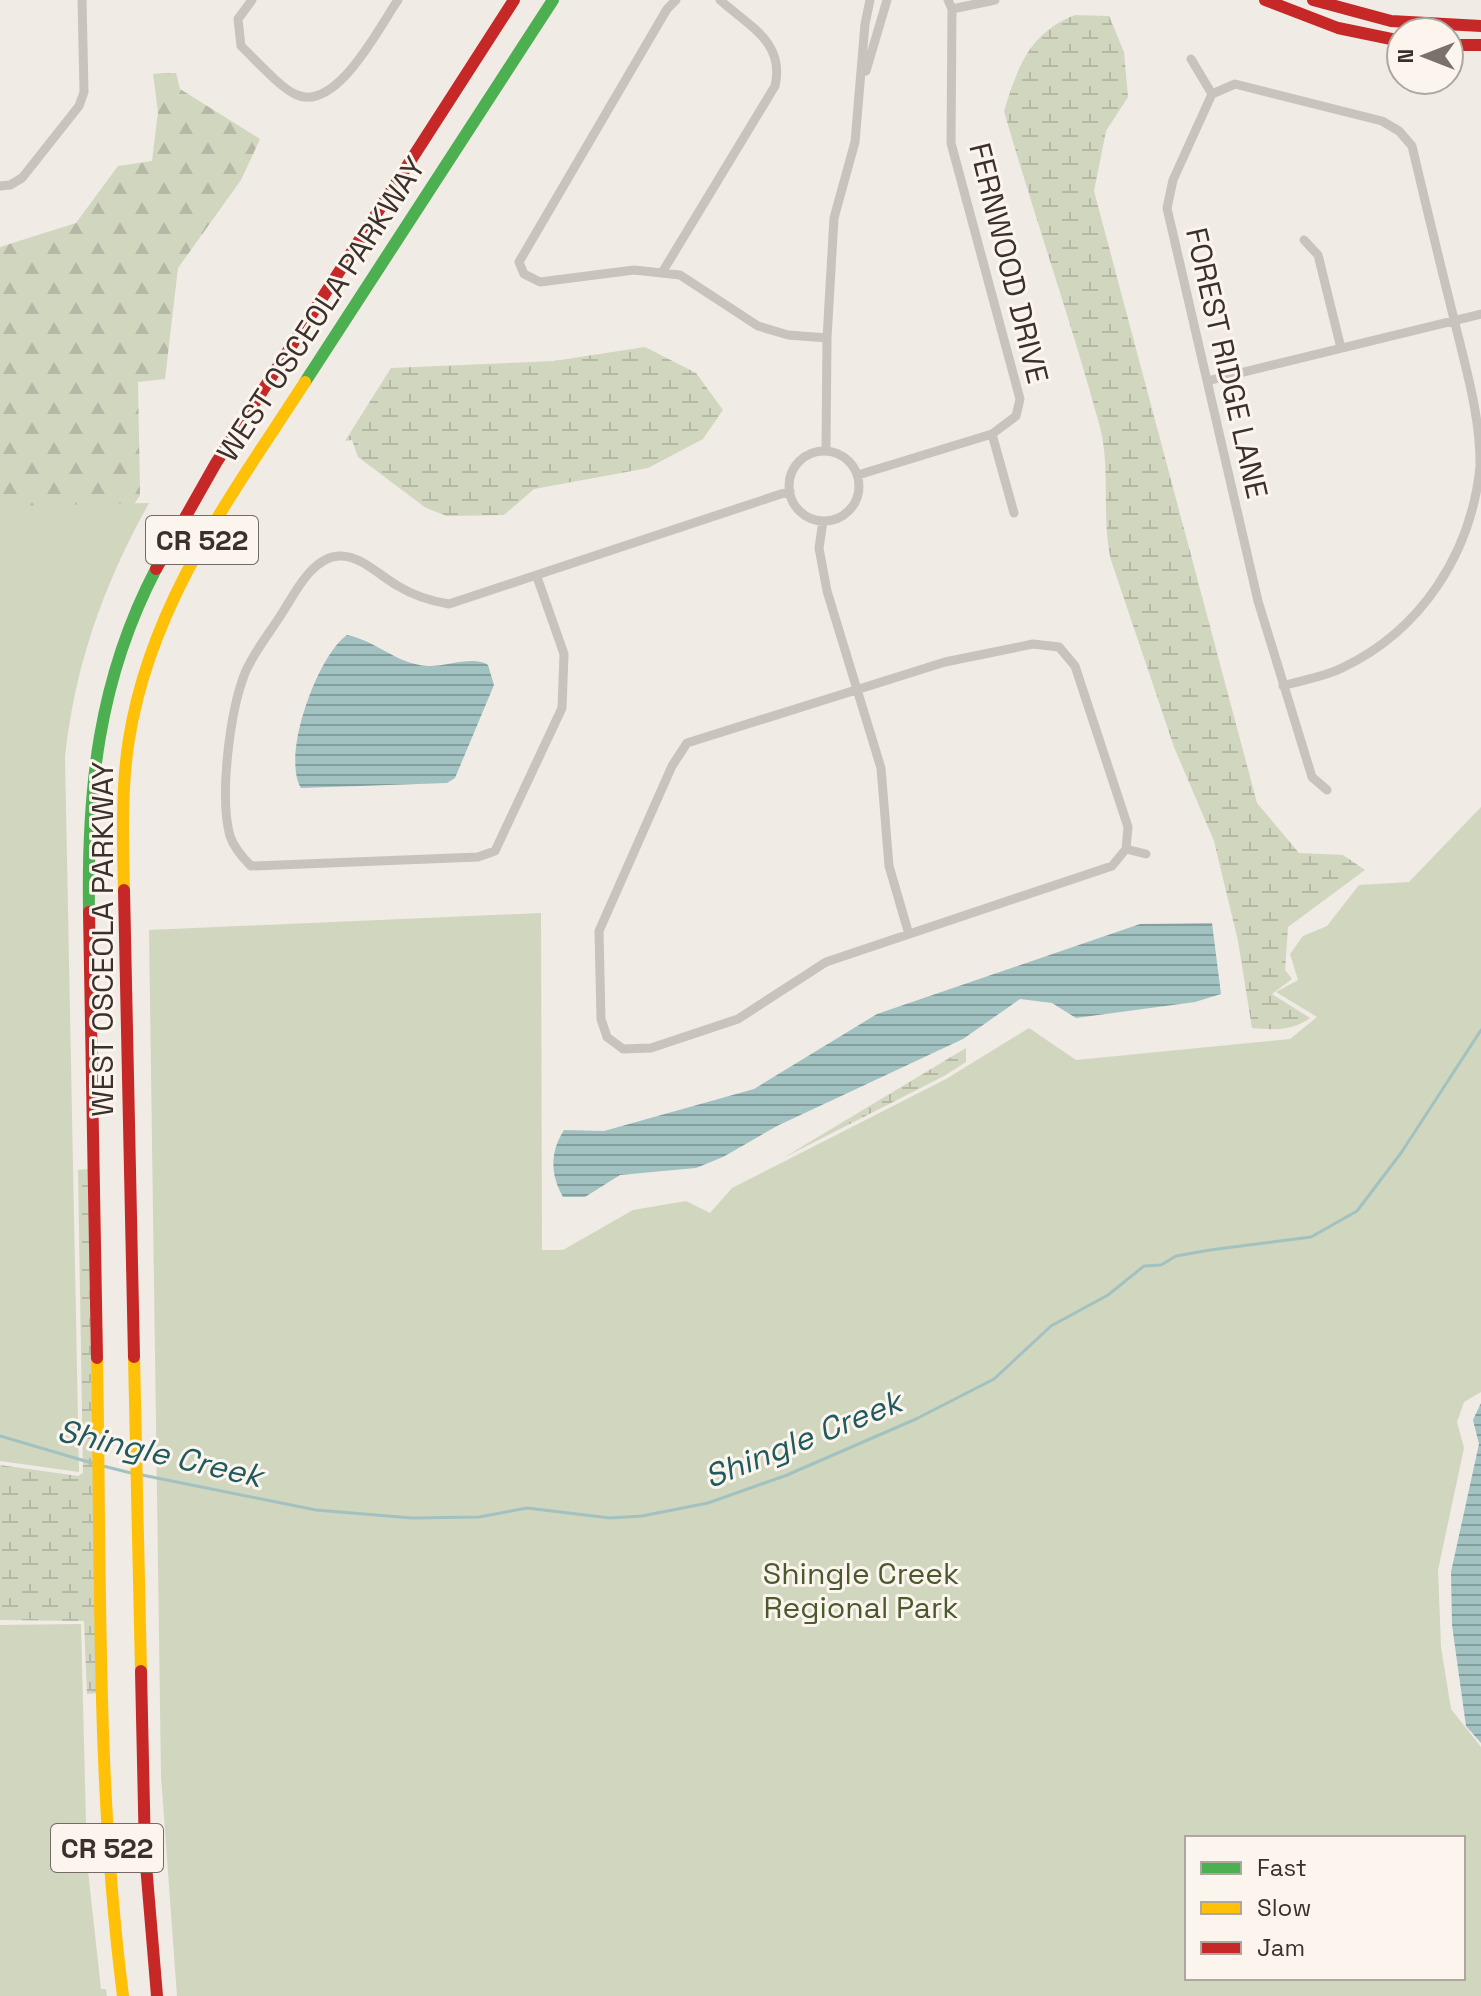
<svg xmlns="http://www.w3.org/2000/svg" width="1481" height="1996" font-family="'Space Grotesk',sans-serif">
  <defs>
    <pattern id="forest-firs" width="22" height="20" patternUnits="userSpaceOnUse" patternTransform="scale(2)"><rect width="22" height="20" fill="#d1d6bf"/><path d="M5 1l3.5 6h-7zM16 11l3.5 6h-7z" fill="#b4b8a4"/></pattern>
    <pattern id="wetland-marsh" width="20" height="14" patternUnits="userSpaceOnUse" patternTransform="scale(2)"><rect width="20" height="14" fill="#d1d6bf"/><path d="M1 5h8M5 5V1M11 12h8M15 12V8" fill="none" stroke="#b4b8a4"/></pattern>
    <pattern id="water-rules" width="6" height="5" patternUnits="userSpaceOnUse" patternTransform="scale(2)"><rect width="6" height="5" fill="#a1c2c1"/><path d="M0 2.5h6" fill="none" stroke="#849e9d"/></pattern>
  </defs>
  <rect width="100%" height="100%" fill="#f0ebe5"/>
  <!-- forest -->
  <path fill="url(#forest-firs)" d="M 176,73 L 180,89 L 260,139 L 241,180 L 178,268 L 165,379 L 138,382 L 140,495 L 104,552 L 0,555 L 0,247 L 76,223 L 118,166 L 152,161 L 158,112 L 153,74 Z"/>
  <!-- wetland -->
  <path fill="url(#wetland-marsh)" d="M 1075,15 L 1109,16 L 1124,52 L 1128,97 L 1106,131 L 1094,191 L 1257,803 L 1299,853 L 1343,855 L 1365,870 L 1288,927 L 1285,970 L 1292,979 L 1272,994 L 1310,1018 C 1292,1031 1273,1030 1252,1028 L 1238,941 L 1214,841 L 1174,747 L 1111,560 C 1101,516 1111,470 1100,427 C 1071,320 1034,216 1004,111 C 1018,67 1029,33 1075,15 Z
    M 645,347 L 696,373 L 723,410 L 703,439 L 648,468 L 534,489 L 504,515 L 447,516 L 426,508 L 358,457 L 352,440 L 345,441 L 391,368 L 554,361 Z
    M 966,1048 L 966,1062 L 944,1076 L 783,1158 Z
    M 88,1169 L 97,1693 L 87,1694 L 84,1621 L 0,1620 L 0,1465 L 78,1476 L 83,1473 L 78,1170 Z"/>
  <!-- park -->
  <path fill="#d1d6bf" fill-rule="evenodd" d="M 149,503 C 104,584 75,664 65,757 L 79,1472 L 0,1461 L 0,506 Z
    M 1481,807 L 1481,1392 L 1464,1402 L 1457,1422 L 1464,1448 L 1438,1570 L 1441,1647 L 1451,1709 L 1481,1747 L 1481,1996 L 177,1996 L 161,1776 L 149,930 L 541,913 L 542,1250 L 563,1250 L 633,1210 L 686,1201 L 710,1213 L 732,1188 L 946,1079 L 1029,1028 L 1076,1060 L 1290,1039 L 1317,1017 L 1276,992 L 1298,980 L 1290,954 L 1303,936 L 1327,926 L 1359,885 L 1409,882 ZM 1463,1838 L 1463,1978 L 1187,1978 L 1187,1838 Z
    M 81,1624 L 87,1862 L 101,1989 L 106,1989 L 107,1996 L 0,1996 L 0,1625 Z"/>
  <!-- water -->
  <path fill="url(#water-rules)" d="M 347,635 C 377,641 396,664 428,666 C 445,667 474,655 488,665 L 494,685 L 455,778 L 447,783 L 301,788 C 281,755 318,655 347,635 Z
    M 1212,923 L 1221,994 L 1195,1002 L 1076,1018 L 1052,1003 L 1020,999 L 963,1039 L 777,1126 L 723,1157 L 696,1168 L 620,1175 L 585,1197 L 563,1197 C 550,1174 550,1152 564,1130 L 604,1131 L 754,1089 L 877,1014 L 1140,924 Z
    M 1481,1403 L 1481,1743 L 1466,1726 L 1452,1625 L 1451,1572 L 1479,1444 L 1473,1420 Z"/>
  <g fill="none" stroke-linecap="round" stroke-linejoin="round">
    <!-- stream -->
    <path stroke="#a1c2c1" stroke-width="3" d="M 0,1436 L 92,1463
      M 103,1466 L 131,1473
      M 142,1475 L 316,1510 L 412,1518 L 479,1517 L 527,1508 L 610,1518 L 642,1516 L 708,1503 L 787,1475 L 916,1419 L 994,1379 L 1051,1326 L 1108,1295 L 1144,1266 L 1161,1265 L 1176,1256 L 1210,1250 L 1311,1237 L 1357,1211 L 1401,1153 L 1481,1030"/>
    <!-- street -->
    <path stroke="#c9c3be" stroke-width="9" d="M 252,0 L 238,19 L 241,46 C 255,59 281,89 297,95 C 337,112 379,27 398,0
      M 676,0 L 667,9 L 519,262 L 524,274 L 540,282 L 634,270 L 680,275 L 758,326 L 788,335 L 827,338
      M 952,9 L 995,0
      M 1191,59 L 1212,94
      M 866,71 L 887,0
      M 0,186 L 10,185 L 22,178 L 79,106 L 84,92 L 82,0
      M 1304,240 L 1318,255 L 1341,348
      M 663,271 L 775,86 C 785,42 750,27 720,0
      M 1207,381 L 1481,314
      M 992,434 L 1014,513
      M 826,450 L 827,338 L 834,218 L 855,142 L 865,24 L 870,0
      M789 486a35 35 0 1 1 70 0a35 35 0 1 1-70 0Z
      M 858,475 L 992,434 L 1016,416 L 1020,399 L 951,143 L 952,9 L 948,0
      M 823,521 L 819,548 L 827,591 L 881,768 L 889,866 L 908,931
      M 537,577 L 564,654 L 562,708 L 495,851 L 478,857 L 251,866 C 242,857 234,848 230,836 C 219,796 230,711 245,673 C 254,651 272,630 284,610 C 296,591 313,557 339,556 C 361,555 380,576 398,586 C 414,596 431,601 449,604 L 790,491
      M 1033,644 L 1059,647 L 1075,666 L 1128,827 L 1126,849 L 1112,866 L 826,962 L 738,1019 L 651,1048 L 623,1049 L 607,1037 L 601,1019 L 599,931 L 672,766 L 687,743 L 945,662 Z
      M 1283,686 C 1302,680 1324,677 1342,668 C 1422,630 1471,553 1480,467 C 1481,419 1466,369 1455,323 C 1440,264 1426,205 1412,146 L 1399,131 L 1382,121 L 1235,84 L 1212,94 L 1173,180 L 1167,208 L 1258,601 L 1312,777 L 1327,790
      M 1126,849 L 1146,854"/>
    <!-- fast -->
    <path stroke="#4caf50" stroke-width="12" d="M 305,382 L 553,0
      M 89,912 C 87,790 98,680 156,569"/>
    <!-- slow -->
    <path stroke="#ffc107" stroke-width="12" d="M 124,890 C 123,839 121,789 129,739 C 151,602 232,495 305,382
      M 134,1357 L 141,1671
      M 97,1358 C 101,1571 96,1785 123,1996"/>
    <!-- jam -->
    <path stroke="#c62828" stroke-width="12" d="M 1265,0 L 1338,28 L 1401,41
      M 1313,0 L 1391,21 L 1481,26
      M 1449,45 L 1481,45
      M 156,569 L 216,463 L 514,0
      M 124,890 L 134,1357
      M 89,912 L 97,1358
      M 141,1671 L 145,1853 L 157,1996"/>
  </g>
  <g text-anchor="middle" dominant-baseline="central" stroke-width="6" stroke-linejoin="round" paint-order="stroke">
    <!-- shield labels -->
    <g fill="#fbf5ee" stroke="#756b66" stroke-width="2">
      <rect x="146" y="516" width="112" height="48" rx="6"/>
      <rect x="51" y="1824" width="112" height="48" rx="6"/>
    </g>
    <g font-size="28" font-weight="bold" fill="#3b302b">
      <text x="202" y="540">CR 522</text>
      <text x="107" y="1848">CR 522</text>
    </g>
    <!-- street labels -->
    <g font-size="30" fill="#3b302b" stroke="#fbf5ee">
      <text transform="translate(1009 263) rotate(76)">FERNWOOD DRIVE</text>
      <text transform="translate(321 309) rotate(-57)">WEST OSCEOLA PARKWAY</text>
      <text transform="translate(1227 363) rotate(77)">FOREST RIDGE LANE</text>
      <text transform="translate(102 939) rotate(-90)">WEST OSCEOLA PARKWAY</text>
    </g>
    <!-- park labels -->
    <g font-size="30" fill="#4a5a2e" stroke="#fbf5ee">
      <text x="861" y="1573">Shingle Creek<tspan x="861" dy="34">Regional Park</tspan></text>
    </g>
    <!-- water labels -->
    <g font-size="32" font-style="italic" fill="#1f5a5e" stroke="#fbf5ee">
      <text transform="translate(803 1439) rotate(-22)">Shingle Creek</text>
      <text transform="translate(160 1453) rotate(13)">Shingle Creek</text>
    </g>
  </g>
  <!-- legend -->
  <rect x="1185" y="1836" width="280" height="144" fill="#fbf5ee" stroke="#aea6a0" stroke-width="2"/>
  <rect x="1201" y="1862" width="40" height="12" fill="#4caf50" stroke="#aea6a0" stroke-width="2"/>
  <text x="1257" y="1876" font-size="24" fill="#3b302b">Fast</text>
  <rect x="1201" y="1902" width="40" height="12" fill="#ffc107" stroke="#aea6a0" stroke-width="2"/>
  <text x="1257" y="1916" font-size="24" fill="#3b302b">Slow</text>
  <rect x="1201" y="1942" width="40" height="12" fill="#c62828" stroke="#aea6a0" stroke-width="2"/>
  <text x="1257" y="1956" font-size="24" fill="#3b302b">Jam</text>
  <!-- north arrow -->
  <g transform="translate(1425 56) rotate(270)"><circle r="38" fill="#fbf5ee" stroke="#aea6a0" stroke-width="2"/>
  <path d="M0-6L14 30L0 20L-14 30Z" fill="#7a716c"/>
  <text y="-12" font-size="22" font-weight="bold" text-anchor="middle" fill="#3b302b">N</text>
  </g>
</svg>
